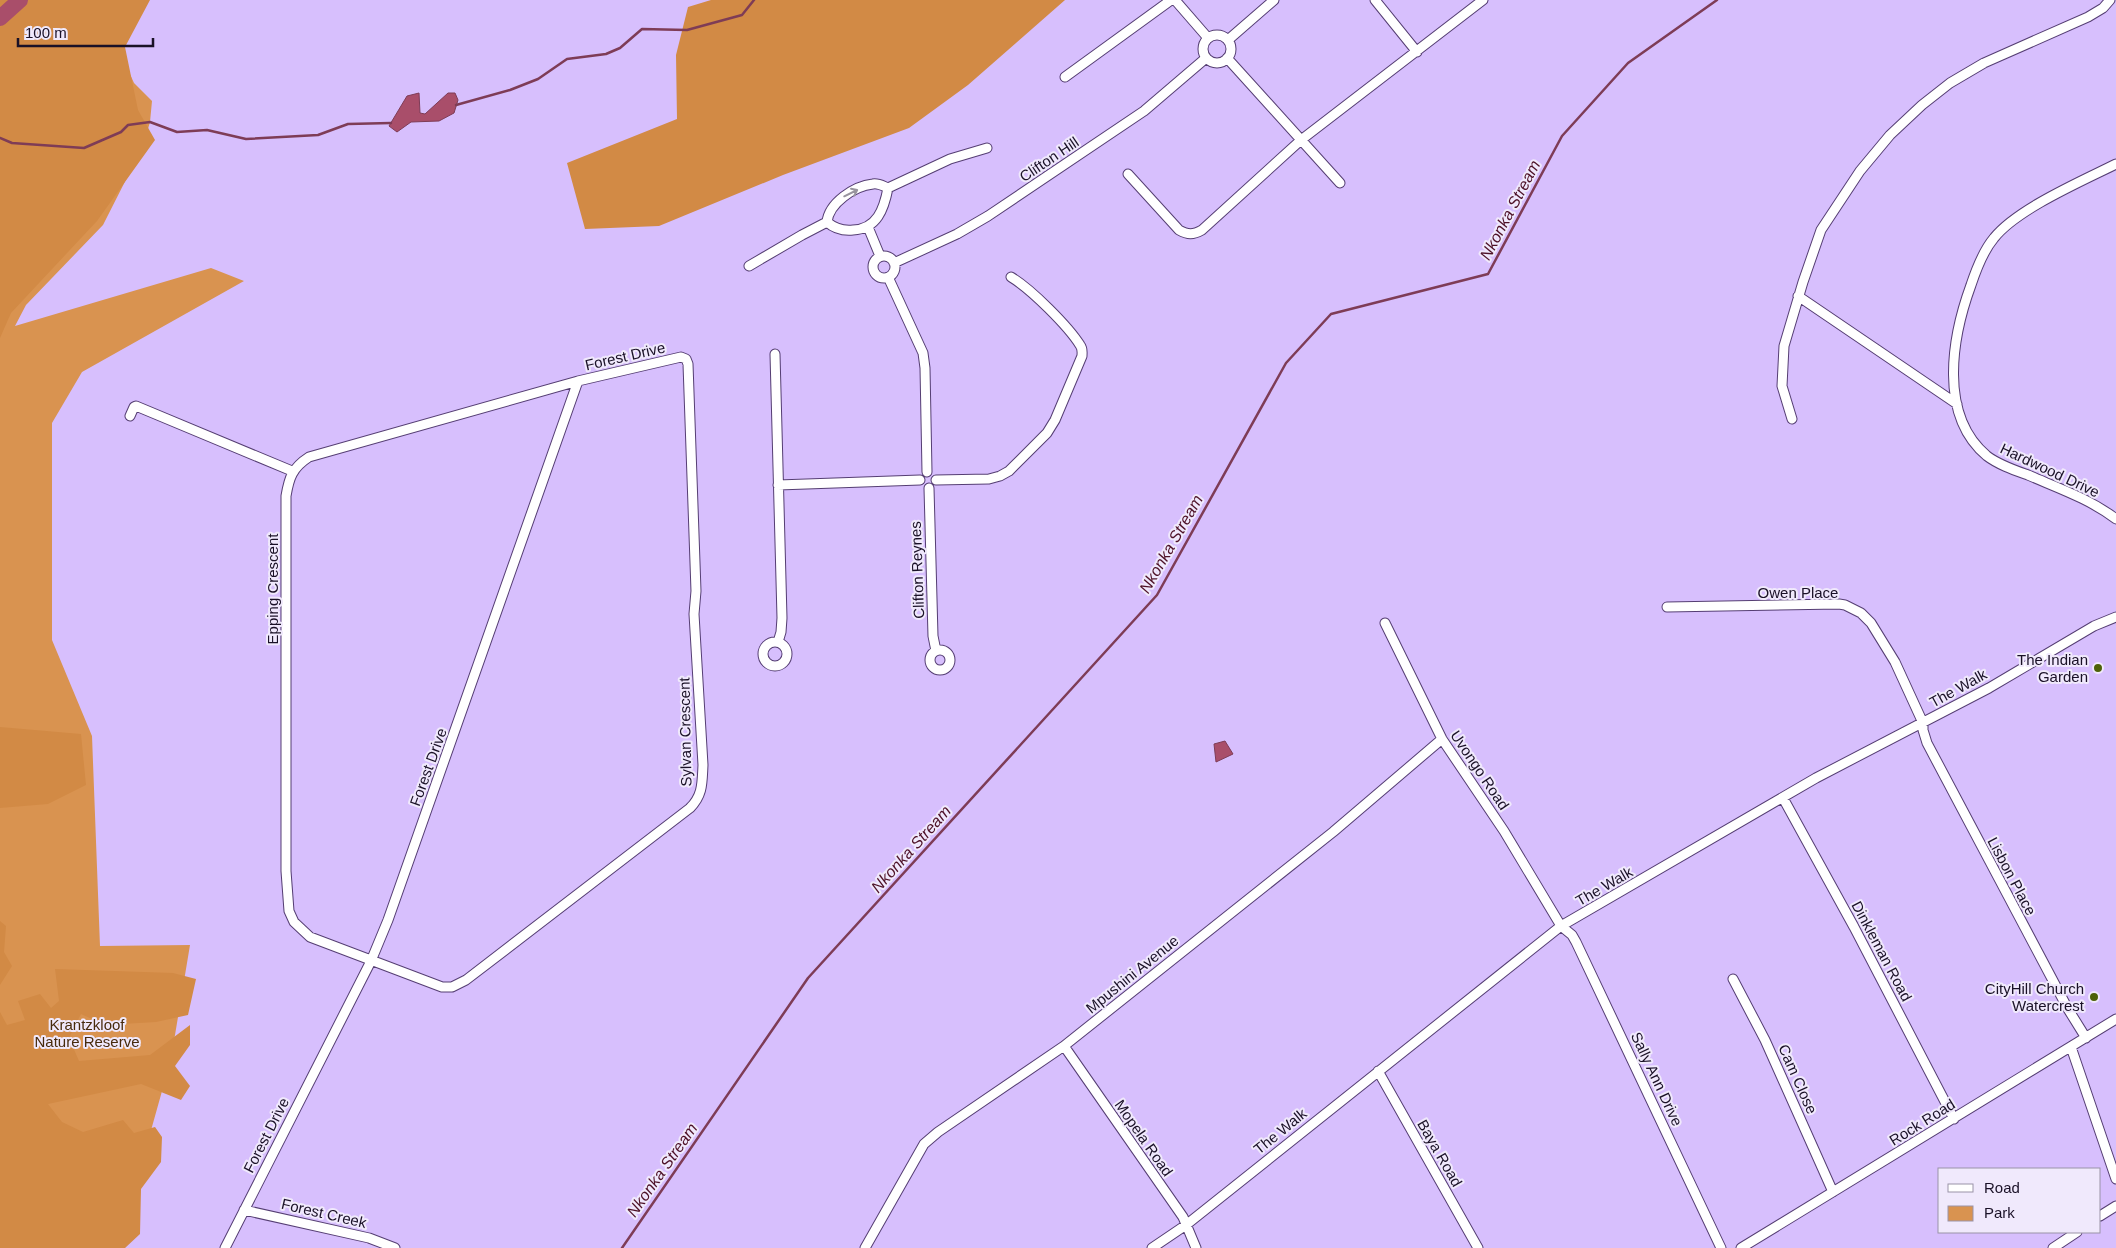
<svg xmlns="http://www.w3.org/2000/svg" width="2116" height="1248" font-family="Helvetica,sans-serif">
  <rect width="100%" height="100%" fill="#d7bffd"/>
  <!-- green -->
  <path fill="#d99350" d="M 0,0 L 118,48 L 134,83 L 152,101 L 150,122 L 143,146 L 103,225 L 26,305 L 15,326 L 211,268 L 244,281 L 82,372 L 52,423 L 52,640 L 92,736 L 100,946 L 190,945 L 171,1059 L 134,1191 L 0,1248 Z"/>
  <!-- forest -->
  <path fill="#d28a45" d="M 0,0 L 150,0 L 125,47 L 138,110 L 155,140 L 97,221 L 11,313 L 0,338 Z
    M 711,0 L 1065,0 L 968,85 L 909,128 L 783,175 L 659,226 L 585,229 L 567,163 L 677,119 L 676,55 L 688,7 Z
    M 0,727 L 81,734 L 86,785 L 48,804 L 0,808 Z
    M 0,921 L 6,926 L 4,952 L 12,966 L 0,985 Z
    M 55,969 L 173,973 L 196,979 L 188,1015 L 156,1022 L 105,1025 L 81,1014 L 69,1038 L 79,1061 L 150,1055 L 190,1025 L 190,1045 L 175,1066 L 190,1086 L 181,1100 L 141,1084 L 48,1104 L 62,1122 L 83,1132 L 123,1120 L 134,1133 L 155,1127 L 162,1137 L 161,1162 L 141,1189 L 140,1234 L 125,1248 L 0,1248 L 0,1012 L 7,1025 L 25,1020 L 18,1001 L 40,994 L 51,1008 L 59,1001 Z"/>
  <!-- water -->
  <path fill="#a94e6a" stroke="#7e3c56" d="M 419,93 L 420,113 L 425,114 L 448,93 L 455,93 L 458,100 L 454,113 L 439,121 L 411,122 L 397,132 L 389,126 L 407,96 Z
    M 1225,741 L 1233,754 L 1216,762 L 1214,744 Z"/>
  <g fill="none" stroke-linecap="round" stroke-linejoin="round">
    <!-- stream -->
    <path stroke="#7e3c56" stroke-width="2.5" d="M 456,105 L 510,90 L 538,79 L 567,59 L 606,54 L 620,48 L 642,29 L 687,30 L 742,15 L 754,0
      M 0,138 L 12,143 L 84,148 L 121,132 L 128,125 L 150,122 L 177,132 L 207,130 L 246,139 L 318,135 L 348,124 L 391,123
      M 622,1248 L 808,978 L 1157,595 L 1286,363 L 1331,314 L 1488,274 L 1562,136 L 1628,63 L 1717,0"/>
    <!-- river -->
    <path stroke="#a94e6a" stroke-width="16" d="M 0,18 L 20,0"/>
    <!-- minor casing -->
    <g stroke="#553e73" stroke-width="11">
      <path id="minor" d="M 1175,0 L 1208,38
        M 1375,0 L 1417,52
        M1203 49a14 14 0 1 1 28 0a14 14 0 1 1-28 0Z
        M 1228,40 L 1274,0
        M 1227,58 L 1340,183
        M 1065,77 L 1171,0
        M 2116,164 C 2082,181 2017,209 1994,238 C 1983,251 1976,270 1971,285 C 1952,337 1938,415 1987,456 C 1999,465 2014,470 2028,475 C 2058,488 2090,499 2116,519
        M 1128,174 L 1179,230 C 1188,235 1193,235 1202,230 L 1301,140 L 1483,0
        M 827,222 C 829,203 854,186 873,184 C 878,183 883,186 888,188 L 950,159 L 987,148
        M 827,222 C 835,229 843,231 853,230 C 877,229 884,209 888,188
        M 868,227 L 880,256
        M873 267a11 11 0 1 1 22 0a11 11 0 1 1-22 0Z
        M 894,263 L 957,234 L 988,216 L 1144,111 L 1206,58
        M 749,266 L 802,235 L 827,222
        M 888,277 L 923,353 L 925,368 L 927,472
        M 1798,296 L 1957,404
        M 775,354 L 782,618 L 781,632 L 778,642
        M 130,416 L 134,407 L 136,406 L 292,471
        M 1792,419 L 1782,386 L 1784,346 L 1803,282 L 1821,230 L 1860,171 L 1890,135 L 1922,105 L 1950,83 L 1984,63 L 2088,17 L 2103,8 L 2110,0
        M 936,480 L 989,479 L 1000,476 L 1009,471 L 1047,433 L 1055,420 L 1082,356 C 1082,352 1083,349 1080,345 C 1068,326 1031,289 1011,277
        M 778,485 L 920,480
        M 929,488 L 933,636 L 936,651
        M 1667,607 L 1839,604 L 1845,605 L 1861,613 L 1871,623 L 1895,662 L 1923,723 L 1923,730 L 1927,743 L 2068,1009 L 2086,1038
        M 1385,623 L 1442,739 L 1504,831 L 1561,926 L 1572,935 L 1576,942 L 1721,1248
        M763 654a12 12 0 1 1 24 0a12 12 0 1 1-24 0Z
        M930 660a10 10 0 1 1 20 0a10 10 0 1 1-20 0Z
        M 1783,798 L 1854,927 L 1954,1119
        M 1733,979 L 1765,1040 L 1833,1192
        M 1064,1046 L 1183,1217 L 1196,1248
        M 2071,1047 L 2116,1179
        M 1378,1071 L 1478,1248
        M 244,1210 L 369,1238 L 395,1248
        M 2100,1216 L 2116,1206
        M 225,1248 L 371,961 L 388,920 L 578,381 L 681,357 L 686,359 L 688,364 L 696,591 L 694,614 L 703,765 C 702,783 703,795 690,808 L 466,980 L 452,987 L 442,987 L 310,937 L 294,922 L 289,911 L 286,871 L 286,496 C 289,478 292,468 309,457 L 578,381
        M 865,1248 L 924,1144 L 938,1132 L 1064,1046 L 1333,832 L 1442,739
        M 1152,1248 L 1186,1225 L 1561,926 L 1816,778 L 1989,688 L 2094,626 L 2116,617
        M 1741,1248 L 2116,1019
        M 2053,1248 L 2077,1232"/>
    </g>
    <!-- minor -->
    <use href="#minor" stroke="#fff" stroke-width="9"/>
  </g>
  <!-- one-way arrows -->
  <defs><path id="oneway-shaft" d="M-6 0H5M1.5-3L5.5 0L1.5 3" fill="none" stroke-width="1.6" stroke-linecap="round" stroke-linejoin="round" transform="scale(1.25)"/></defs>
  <use stroke="#98949e" href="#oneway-shaft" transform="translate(851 193) rotate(-26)"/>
  <!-- markers -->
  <g fill="#4d6108" stroke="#f0e9fc" stroke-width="2">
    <circle cx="2098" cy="668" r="5"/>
    <circle cx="2094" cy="997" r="5"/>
  </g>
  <g text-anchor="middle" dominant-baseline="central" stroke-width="4" stroke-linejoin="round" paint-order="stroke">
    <!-- street labels -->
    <g font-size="15" fill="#1a1127" stroke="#f0e9fc">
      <text transform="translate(1049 159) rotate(-34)">Clifton Hill</text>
      <text transform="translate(625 356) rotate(-13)">Forest Drive</text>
      <text transform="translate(2050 470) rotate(25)">Hardwood Drive</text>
      <text transform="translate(917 570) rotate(-92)">Clifton Reynes</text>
      <text transform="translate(272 589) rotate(-90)">Epping Crescent</text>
      <text x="1798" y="592">Owen Place</text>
      <text transform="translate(1958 688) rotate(-29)">The Walk</text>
      <text transform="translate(685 732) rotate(-91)">Sylvan Crescent</text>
      <text transform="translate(428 767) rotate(-70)">Forest Drive</text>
      <text transform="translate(1480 770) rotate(56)">Uvongo Road</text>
      <text transform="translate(2012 876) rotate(62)">Lisbon Place</text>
      <text transform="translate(1604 886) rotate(-30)">The Walk</text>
      <text transform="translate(1882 951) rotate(62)">Dinkleman Road</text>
      <text transform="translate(1132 974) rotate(-39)">Mpushini Avenue</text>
      <text transform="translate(1657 1079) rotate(65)">Sally Ann Drive</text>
      <text transform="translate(1798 1079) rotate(66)">Cam Close</text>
      <text transform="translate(1922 1122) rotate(-32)">Rock Road</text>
      <text transform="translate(1280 1131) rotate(-39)">The Walk</text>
      <text transform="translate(266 1135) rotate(-63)">Forest Drive</text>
      <text transform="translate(1144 1138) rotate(55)">Mopela Road</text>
      <text transform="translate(1440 1153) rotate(60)">Baya Road</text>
      <text transform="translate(324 1213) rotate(13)">Forest Creek</text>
    </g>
    <!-- poi labels -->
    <g font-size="15" fill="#1a1127" stroke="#f0e9fc" text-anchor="end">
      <text x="2088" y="659">The Indian<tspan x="2088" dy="17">Garden</tspan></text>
      <text x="2084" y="988">CityHill Church<tspan x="2084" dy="17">Watercrest</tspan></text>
    </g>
    <!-- park labels -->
    <g font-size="15" fill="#472a0c" stroke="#f0e9fc">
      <text x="87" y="1024">Krantzkloof<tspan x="87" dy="17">Nature Reserve</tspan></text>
    </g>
    <!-- water labels -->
    <g font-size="16" font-style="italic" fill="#4e1228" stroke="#f0e9fc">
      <text transform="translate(1510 210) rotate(-62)">Nkonka Stream</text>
      <text transform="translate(1171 544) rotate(-60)">Nkonka Stream</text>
      <text transform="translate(911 849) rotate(-48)">Nkonka Stream</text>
      <text transform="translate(662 1170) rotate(-55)">Nkonka Stream</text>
    </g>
  </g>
  <!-- legend -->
  <rect x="1938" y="1168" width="162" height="65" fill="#f0e9fc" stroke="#9a93a7"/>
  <rect x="1948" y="1184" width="25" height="8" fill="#ffffff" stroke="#9a93a7"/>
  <text x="1984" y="1193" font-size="15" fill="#1a1127">Road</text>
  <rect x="1948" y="1206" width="25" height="15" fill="#d99350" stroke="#9a93a7"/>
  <text x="1984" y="1218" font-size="15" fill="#1a1127">Park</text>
  <!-- scale -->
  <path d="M18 38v8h135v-8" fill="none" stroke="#1a1127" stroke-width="2.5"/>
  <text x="25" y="38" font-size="15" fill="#1a1127" stroke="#f0e9fc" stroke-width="4" paint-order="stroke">100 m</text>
</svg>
